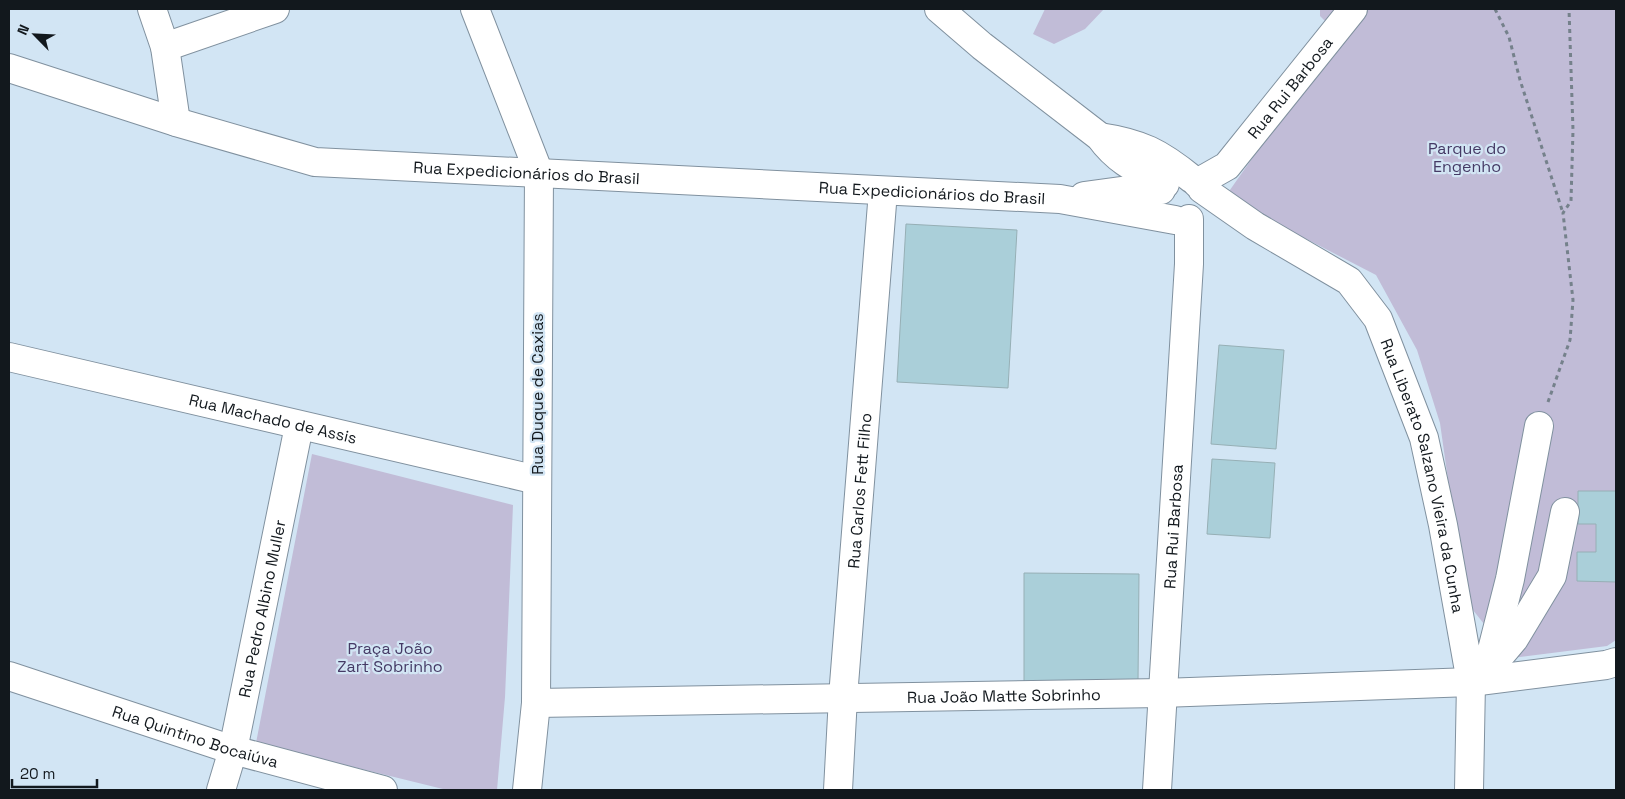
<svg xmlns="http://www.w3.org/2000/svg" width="1625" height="799" font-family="'Space Grotesk',sans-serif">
  <rect width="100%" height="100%" fill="#d2e5f4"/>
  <!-- green -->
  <path fill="#c1bcd7" d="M 1045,9 L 1104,9 L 1085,29 L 1054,44 L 1033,34 Z
    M 1320,9 L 1616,9 L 1616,640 L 1607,646 L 1511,658 L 1465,600 L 1440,423 L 1417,350 L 1376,275 L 1225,197 L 1339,35 L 1320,16 Z
    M 312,454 L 513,505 L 505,697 L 497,790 L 447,790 L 256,743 Z"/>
  <!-- building -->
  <path fill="#aacfd9" stroke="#96afb5" d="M 906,224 L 1017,230 L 1008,388 L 897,382 Z
    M 1219,345 L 1284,350 L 1276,449 L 1211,444 Z
    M 1212,459 L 1275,463 L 1270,538 L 1207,534 Z
    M 1578,491 L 1616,491 L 1616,582 L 1577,581 L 1577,552 L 1596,552 L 1596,524 L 1578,524 Z
    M 1024,573 L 1139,574 L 1138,682 L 1024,682 Z"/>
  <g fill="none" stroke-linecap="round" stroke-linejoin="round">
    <!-- minor casing -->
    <g stroke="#80919f" stroke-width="30">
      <g id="minor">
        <path d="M 152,9 L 165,47 L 176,122"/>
        <path d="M 475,9 L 539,173 L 536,703 L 527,790"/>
        <path d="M 939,9 L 982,46 L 1100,137 C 1118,162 1138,170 1165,184"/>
        <path d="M 165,47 L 275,9"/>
        <path id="s1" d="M 9,68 L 176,122 L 315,162 L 1060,199 L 1175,220"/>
        <path d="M 1100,137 C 1141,143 1160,153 1192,179"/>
        <path id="s2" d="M 1197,183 L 1227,166 L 1353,9"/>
        <path id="s3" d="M 1202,189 L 1255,226 L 1349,281 L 1378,319 L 1424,438 L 1443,525 L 1471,682 L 1469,790"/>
        <path d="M 1084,196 L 1128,190 L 1161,190"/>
        <path id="s4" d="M 9,357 L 537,480"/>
        <path d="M 1492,665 L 1514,639 L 1552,576 L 1565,512"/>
        <path id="s5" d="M 9,676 L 233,750 L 383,790"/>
        <path d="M 1471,682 L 1492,650 L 1510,579 L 1539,426"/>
        <path id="s6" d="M 536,703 L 1162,693 L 1471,682 L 1606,665 L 1616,662"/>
        <path id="s7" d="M 221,790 L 233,750 L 299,426"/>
        <path id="s8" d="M 838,790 L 843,697 L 883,191"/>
        <path id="s9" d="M 1157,790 L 1189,264 L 1189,219"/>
      </g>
    </g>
    <!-- path -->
    <path stroke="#75818b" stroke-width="3" stroke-dasharray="4 4" stroke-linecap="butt" d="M 1495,9 L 1509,37 L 1520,80 L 1563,213
      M 1548,402 L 1570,340 L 1573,300 L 1563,213 L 1571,201 L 1573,130 L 1569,9"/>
    <!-- minor -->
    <use href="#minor" stroke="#fff" stroke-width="28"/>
  </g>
  <g text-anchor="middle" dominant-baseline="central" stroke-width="4.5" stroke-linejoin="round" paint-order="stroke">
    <!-- street labels -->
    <g font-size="16" fill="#12181d" stroke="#d2e5f4">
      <text stroke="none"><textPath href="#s2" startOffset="135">Rua Rui Barbosa</textPath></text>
      <text stroke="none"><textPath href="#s1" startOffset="532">Rua Expedicionários do Brasil</textPath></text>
      <text stroke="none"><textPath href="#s1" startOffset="938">Rua Expedicionários do Brasil</textPath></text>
      <text transform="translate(537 394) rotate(-90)">Rua Duque de Caxias</text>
      <text stroke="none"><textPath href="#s4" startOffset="271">Rua Machado de Assis</textPath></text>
      <text stroke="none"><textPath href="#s3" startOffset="385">Rua Liberato Salzano Vieira da Cunha</textPath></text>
      <text stroke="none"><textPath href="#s8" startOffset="300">Rua Carlos Fett Filho</textPath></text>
      <text stroke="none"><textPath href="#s9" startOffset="264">Rua Rui Barbosa</textPath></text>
      <text stroke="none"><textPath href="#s7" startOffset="186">Rua Pedro Albino Muller</textPath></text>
      <text stroke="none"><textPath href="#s6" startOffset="468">Rua João Matte Sobrinho</textPath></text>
      <text stroke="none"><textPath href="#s5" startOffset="196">Rua Quintino Bocaiúva</textPath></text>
    </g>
    <!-- park labels -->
    <g font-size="16" fill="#453a65" stroke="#d2e5f4">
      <text x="1467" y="148">Parque do<tspan x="1467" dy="18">Engenho</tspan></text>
      <text x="390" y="648">Praça João<tspan x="390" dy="18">Zart Sobrinho</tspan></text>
    </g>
  </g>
  <!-- border -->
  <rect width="1625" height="799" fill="none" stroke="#12181d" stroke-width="20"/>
  <!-- north arrow -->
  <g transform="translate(35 35) rotate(294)" stroke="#d2e5f4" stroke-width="4" paint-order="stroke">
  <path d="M0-4L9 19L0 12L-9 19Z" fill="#12181d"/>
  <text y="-8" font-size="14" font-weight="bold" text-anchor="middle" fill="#12181d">N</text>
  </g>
  <!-- scale -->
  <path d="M12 779v8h85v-8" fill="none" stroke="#12181d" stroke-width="2.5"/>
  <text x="20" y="779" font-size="15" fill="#12181d" stroke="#d2e5f4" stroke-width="4" paint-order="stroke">20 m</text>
</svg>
